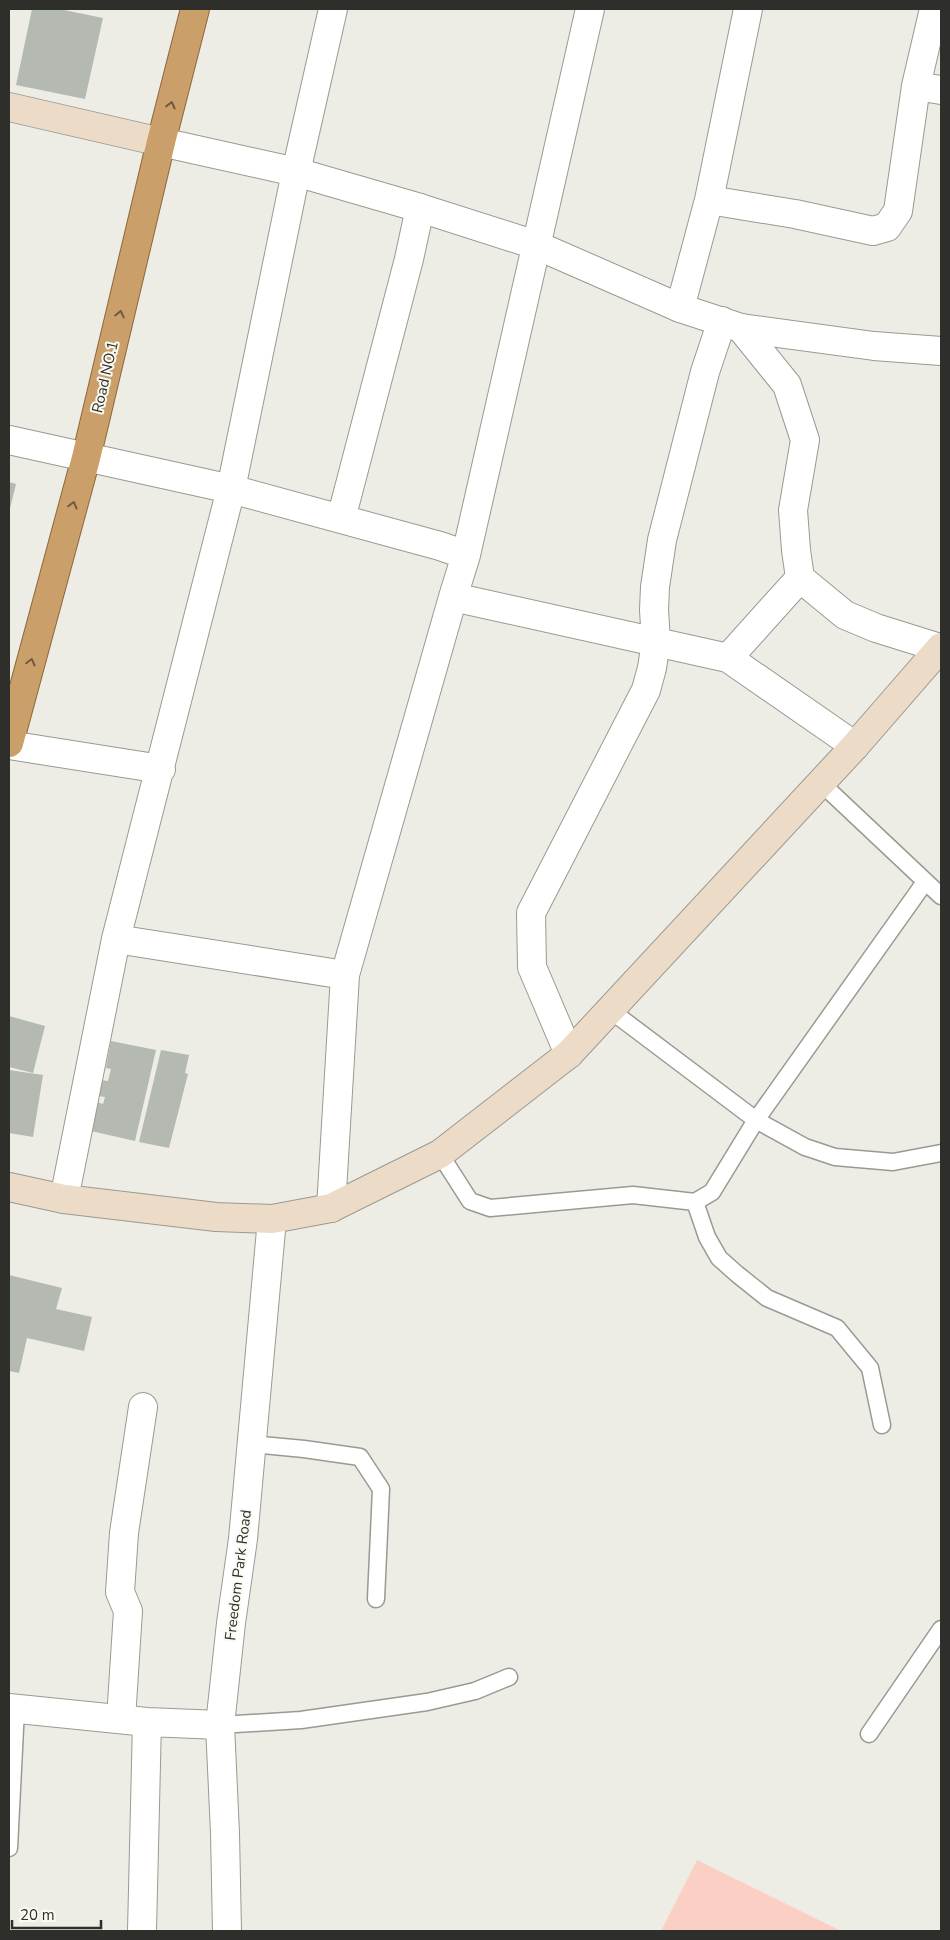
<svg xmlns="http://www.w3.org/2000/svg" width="950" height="1940" font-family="'Nunito Sans',sans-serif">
  <rect width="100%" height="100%" fill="#edede5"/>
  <!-- green -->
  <path fill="#fbcfc4" d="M 697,1860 L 841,1931 L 661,1931 Z"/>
  <!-- building -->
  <path fill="#b4b9b2" d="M 32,9 L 59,9 L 103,18 L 85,99 L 16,85 Z
    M 9,482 L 16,484 L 9,513 Z
    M 9,1016 L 45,1026 L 33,1073 L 9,1067 Z
    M 111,1041 L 156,1050 L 135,1141 L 91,1131 L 97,1102 L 103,1104 L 105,1097 L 98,1096 L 101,1080 L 108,1081 L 111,1069 L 106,1068 Z
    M 161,1050 L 189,1055 L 185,1073 L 188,1074 L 169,1148 L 139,1142 Z
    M 9,1070 L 43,1075 L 33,1137 L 9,1133 Z
    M 9,1275 L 62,1288 L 56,1309 L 92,1317 L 84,1351 L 27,1338 L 19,1373 L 9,1371 Z"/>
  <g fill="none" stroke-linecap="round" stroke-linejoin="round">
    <!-- service casing -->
    <g stroke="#9a9a92" stroke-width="19">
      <path id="service" d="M 821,783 L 941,896
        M 610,1010 L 756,1120 L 805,1147 L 835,1157 L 893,1162 L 941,1153
        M 440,1154 L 470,1201 L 490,1208 L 633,1195 L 695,1202 L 712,1192 L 756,1120 L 925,882
        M 695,1202 L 707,1237 L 719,1258 L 737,1274 L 767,1298 L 837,1328 L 870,1368 L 882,1425
        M 251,1444 L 304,1449 L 360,1457 L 381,1489 L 376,1599
        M 220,1725 L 301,1720 L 427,1702 L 475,1691 L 509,1677
        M 869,1734 L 941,1629
        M 9,1848 L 16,1709"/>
    </g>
    <!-- minor casing -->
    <g stroke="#9a9a92" stroke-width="30">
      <path id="minor" d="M 916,86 L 941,90
        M 709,200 L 795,214 L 873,231 L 887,227 L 898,211 L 916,86 L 934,9
        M 680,308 L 709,200 L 748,9
        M 741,328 L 787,385 L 805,440 L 793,510 L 796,550 L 800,578 L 845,615 L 876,628 L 940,648
        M 9,440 L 231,489 L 440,546 L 466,555
        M 341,519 L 409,259 L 420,208
        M 453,597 L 728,658 L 855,746
        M 728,658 L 800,578
        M 9,745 L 161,769
        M 116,939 L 345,975
        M 569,1054 L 532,967 L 531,913 L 646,690 L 652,668 L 656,641 L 654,610 L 655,587 L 662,540 L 705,372 L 722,321
        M 64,1199 L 116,939 L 231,489 L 296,172 L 333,9
        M 331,1208 L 345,975 L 453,597 L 466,555 L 590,9
        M 9,1708 L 147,1722 L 220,1725
        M 121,1719 L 128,1611 L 120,1592 L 124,1533 L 143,1407
        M 142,1931 L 147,1722"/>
    </g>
    <!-- tertiary casing -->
    <g stroke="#9a9a92" stroke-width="30">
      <path id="tertiary" d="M 161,142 L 296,172 L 420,208 L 536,245 L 680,308 L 741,328 L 874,346 L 941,351
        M 227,1931 L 225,1833 L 220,1725 L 231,1623 L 243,1539 L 272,1219"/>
    </g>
    <!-- secondary casing -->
    <g stroke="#9a9a92" stroke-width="30">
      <path id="secondary" d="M 9,107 L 161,142
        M 9,1187 L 64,1199 L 216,1217 L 272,1219 L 331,1208 L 440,1154 L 569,1054 L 855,746 L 941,647"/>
    </g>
    <!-- trunk casing -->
    <g stroke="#8c683b" stroke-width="30">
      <path id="trunk" d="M 9,743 L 86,458 L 161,142 L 195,9"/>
    </g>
    <!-- service -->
    <use href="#service" stroke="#fff" stroke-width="16"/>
    <!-- minor -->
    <use href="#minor" stroke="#fff" stroke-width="28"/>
    <!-- tertiary -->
    <use href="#tertiary" stroke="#fff" stroke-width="28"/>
    <!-- secondary -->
    <use href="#secondary" stroke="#ecdbc7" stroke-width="28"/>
    <!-- trunk -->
    <use href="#trunk" stroke="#cb9f6a" stroke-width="28"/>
  </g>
  <!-- one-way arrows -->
  <defs><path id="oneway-chevron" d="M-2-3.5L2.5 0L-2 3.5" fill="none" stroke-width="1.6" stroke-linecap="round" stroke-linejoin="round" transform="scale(1.25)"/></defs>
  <g stroke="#6d5b44">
    <use href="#oneway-chevron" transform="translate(171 105) rotate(-76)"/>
    <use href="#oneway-chevron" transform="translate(120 314) rotate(-77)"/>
    <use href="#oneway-chevron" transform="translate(73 505) rotate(-75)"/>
    <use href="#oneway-chevron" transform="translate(31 662) rotate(-75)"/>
  </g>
  <g text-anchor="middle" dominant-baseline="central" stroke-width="4" stroke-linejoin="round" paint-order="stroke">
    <!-- street labels -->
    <g font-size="15" fill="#2e2e2b" stroke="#fbfaf2">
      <text transform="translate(105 377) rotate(-77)">Road NO.1</text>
      <text transform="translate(238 1575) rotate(-83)">Freedom Park Road</text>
    </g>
  </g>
  <!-- border -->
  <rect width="950" height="1940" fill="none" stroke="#2e2e2b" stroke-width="20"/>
  <!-- scale -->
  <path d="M12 1920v8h89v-8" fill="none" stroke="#2e2e2b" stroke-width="2.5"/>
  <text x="20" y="1920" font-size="15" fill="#2e2e2b" stroke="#fbfaf2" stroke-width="4" paint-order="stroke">20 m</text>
</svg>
